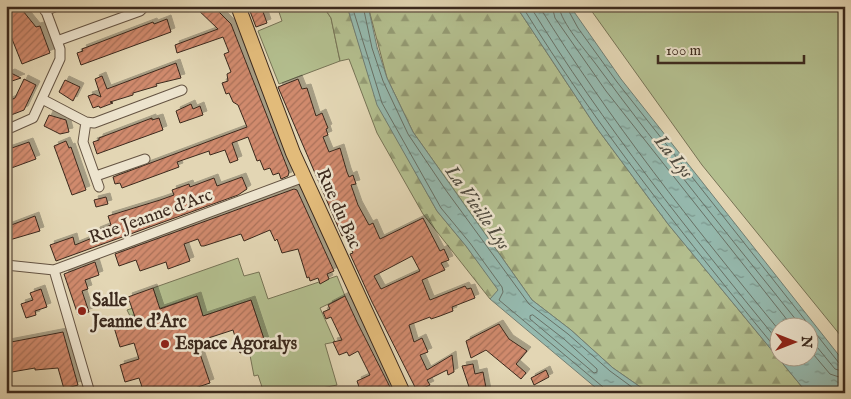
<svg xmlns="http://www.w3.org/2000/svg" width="851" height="399" font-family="'IM FELL English',serif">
  <defs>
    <pattern id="forest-firs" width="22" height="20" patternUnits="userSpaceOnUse" patternTransform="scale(1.25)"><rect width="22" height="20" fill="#b3be8e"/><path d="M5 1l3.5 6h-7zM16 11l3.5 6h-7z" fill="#939a73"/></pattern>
    <pattern id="water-ripples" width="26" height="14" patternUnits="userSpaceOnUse" patternTransform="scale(1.25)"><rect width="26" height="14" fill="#95b9ae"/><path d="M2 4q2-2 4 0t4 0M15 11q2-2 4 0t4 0" fill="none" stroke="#7b968d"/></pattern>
    <pattern id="building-hatch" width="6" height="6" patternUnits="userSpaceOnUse" patternTransform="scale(1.25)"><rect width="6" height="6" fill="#d08a6d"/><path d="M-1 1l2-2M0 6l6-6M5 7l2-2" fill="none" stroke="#aa7159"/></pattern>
    <filter id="shadow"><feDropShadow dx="4" dy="-4" stdDeviation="0" flood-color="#0004"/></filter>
  </defs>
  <rect width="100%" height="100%" fill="#e3d6b4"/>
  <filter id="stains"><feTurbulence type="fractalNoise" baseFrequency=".004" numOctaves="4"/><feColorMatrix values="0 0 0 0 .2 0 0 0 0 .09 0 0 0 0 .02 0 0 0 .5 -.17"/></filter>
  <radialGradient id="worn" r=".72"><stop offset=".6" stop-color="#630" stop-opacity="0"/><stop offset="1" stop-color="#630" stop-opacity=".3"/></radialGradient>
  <!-- green -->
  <path fill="#b3be8e" stroke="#777456" d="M 277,6 L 323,6 L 331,18 L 340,61 L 279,84 L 258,31 L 282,21 Z
    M 588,6 L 845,6 L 845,341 L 702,165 Z
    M 238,258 L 244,276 L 259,272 L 268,299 L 337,276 L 345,296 L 320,308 L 335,342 L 325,344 L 337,385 L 297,393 L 264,393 L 258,375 L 254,376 L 249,350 L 266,345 L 251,300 L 203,316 L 197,296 L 131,318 L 127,310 L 157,300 L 153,288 Z"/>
  <!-- forest -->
  <path fill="url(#forest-firs)" stroke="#777456" d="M 323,6 L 347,6 L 378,105 L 437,211 L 466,246 L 499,290 L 490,299 L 423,214 L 377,133 L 349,59 L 340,61 L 331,18 Z
    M 368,6 L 516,6 L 596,127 L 668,224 L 807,393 L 649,393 L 613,368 L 571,330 L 532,300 L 413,132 L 387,78 Z"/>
  <!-- water -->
  <path fill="url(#water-ripples)" stroke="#717f74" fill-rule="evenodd" d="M 347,6 L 368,6 L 377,47 L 387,78 L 413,132 L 532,300 L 571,330 L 613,368 L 649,393 L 602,393 L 490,299 L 498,290 L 466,246 L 437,211 L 377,105 Z
    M 516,6 L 570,6 L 621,79 L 845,363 L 845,393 L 807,393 L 668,224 L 596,127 ZM 778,326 L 808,326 L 808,356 L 778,356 Z"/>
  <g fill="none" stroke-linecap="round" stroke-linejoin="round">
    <!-- shore -->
    <path stroke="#687166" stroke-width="1" d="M 352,6 L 382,103 L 441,208 L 470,243 L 502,287 L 503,292 L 499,300 L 603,387 L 604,393
      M 363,6 L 372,48 L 383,81 L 408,134 L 445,189 L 529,304 L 568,334 L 610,371 L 640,393
      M 522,6 C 598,129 687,240 778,351
      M 530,6 C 603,125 690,233 778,341
      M 539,6 C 610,121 693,225 778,329
      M 552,6 L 555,18 L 606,91 L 792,326
      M 559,6 C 560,22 588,53 598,67 C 663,155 733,241 801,326
      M 566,6 L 578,28 L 617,82 L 839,363 L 845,366
      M 533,315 L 564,339 L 597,369 L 597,372 L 594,373 L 530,319 L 530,316 Z
      M 808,336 L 835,369 L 845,372
      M 808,348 L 830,374 L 845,379"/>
  </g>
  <!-- building -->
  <path fill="url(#building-hatch)" stroke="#3b291d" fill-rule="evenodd" filter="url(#shadow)" d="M 6,6 L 19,6 L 36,27 L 40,26 L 50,53 L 22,64 L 8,29 L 6,30 Z
    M 194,6 L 213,6 L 231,24 L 289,172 L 288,176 L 281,179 L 279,173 L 273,175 L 270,168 L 264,170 L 260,160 L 257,161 L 248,137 L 232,143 L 238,160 L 230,163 L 225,150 L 210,155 L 209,151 L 177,162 L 179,167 L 122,188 L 120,183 L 115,184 L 113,177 L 247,127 L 238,105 L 233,102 L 229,93 L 226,94 L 222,83 L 228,81 L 227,74 L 231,72 L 224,54 L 229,52 L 223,37 L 177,53 L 175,45 L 218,29 Z
    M 248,6 L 261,6 L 267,23 L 256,27 Z
    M 167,19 L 171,32 L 81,65 L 77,53 L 83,51 L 82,49 L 153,22 L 154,24 Z
    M 176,63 L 181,78 L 156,84 L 157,86 L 133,93 L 133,95 L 110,102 L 113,103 L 100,108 L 99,106 L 93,108 L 88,96 L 94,94 L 101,97 L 95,79 L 102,76 L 107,89 Z
    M 11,73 L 21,78 L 6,83 L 6,75 Z
    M 24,79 L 36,85 L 24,110 L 6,117 L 6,102 L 15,98 Z
    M 298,79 L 302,89 L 307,88 L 316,116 L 322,113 L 328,128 L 326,129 L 328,135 L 323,137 L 329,152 L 340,148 L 347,172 L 349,177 L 353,175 L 356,184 L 351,185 L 358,205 L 369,225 L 373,223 L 380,239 L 423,218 L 440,251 L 444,249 L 449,260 L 441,263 L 445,270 L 422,280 L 430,300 L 465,286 L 467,289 L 471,288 L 475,298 L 452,307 L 453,311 L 440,316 L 431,319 L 430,317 L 409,325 L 414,342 L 422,338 L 428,352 L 420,355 L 427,370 L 452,355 L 454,372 L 448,375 L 447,370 L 427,380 L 430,385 L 417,391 L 372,302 L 350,254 L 353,253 L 345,235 L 342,236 L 278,87 ZM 412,256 L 420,271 L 381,289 L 374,276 Z
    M 65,80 L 80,87 L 73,101 L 59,92 Z
    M 191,104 L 193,109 L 200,106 L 203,115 L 180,123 L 176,111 Z
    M 49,115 L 66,120 L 69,132 L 60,134 L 44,126 Z
    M 152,118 L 152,120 L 159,118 L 163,130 L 97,154 L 93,142 L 99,140 L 99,138 Z
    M 66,141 L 69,148 L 71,147 L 86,190 L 72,195 L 54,146 Z
    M 29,142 L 36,159 L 6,170 L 6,150 Z
    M 242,177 L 247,189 L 238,195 L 56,261 L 50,245 L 73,237 L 75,245 L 97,236 L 96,231 L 111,225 L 108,216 L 160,200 L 174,195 L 172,190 L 189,184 L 190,187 L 214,178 L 217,186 Z
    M 294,189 L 297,190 L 334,271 L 327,274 L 329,279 L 320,284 L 318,278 L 310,281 L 309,277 L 307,278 L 298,249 L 282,253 L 277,239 L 275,241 L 270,230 L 244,241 L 241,234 L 204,246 L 201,246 L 198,239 L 184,244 L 190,261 L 168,269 L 166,262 L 140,271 L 136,260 L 119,266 L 115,254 Z
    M 106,197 L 108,204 L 96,207 L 94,200 Z
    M 35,216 L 40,231 L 6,241 L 6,227 Z
    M 95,262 L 99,275 L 85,280 L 88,289 L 82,291 L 89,312 L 78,315 L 64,274 Z
    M 153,288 L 160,309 L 197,296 L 203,316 L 251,300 L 266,345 L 240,353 L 233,330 L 196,342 L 210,383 L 180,393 L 144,393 L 139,378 L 125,382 L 120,365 L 139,359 L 134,343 L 120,347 L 113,324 L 135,317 L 128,297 Z
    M 41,289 L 47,307 L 35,311 L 36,315 L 26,318 L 21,304 L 33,300 L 30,293 Z
    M 345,296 L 357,322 L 393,393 L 361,393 L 357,381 L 370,375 L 358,351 L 349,356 L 347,352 L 339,355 L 333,342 L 342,340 L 331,317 L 326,319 L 323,312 L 330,309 L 328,305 Z
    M 499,324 L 509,339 L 527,351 L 516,364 L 526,373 L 521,379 L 486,350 L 471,358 L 466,341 Z
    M 63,332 L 78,385 L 64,389 L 58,368 L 35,370 L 35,368 L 6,373 L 6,343 Z
    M 473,364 L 475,374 L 483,372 L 487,393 L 471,393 L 462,366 Z
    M 546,370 L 549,377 L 534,385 L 531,378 Z"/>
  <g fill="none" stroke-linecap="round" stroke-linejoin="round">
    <!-- minor casing -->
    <g stroke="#655443" stroke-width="11">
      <path id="minor" d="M 45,11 L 57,6
        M 57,41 L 140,11 L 145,6
        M 42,99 L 86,122 L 94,123 L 182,90
        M 86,122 L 83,142 L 99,187
        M 6,130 L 33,118 L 60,59 L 60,49 L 44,6
        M 96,176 L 145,159
        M 6,265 L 54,270 L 304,177
        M 54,270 L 90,393"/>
    </g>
    <!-- primary casing -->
    <g stroke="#3b291d" stroke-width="16">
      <path id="primary" d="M 238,6 L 293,153 L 403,393"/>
    </g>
    <!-- minor -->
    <use href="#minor" stroke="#ede4ce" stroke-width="9"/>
    <!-- primary -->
    <use href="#primary" stroke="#e2bb7a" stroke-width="14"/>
  </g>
  <!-- markers -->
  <g fill="#8f2418" stroke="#ede4ce" stroke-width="2">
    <circle cx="82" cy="311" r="5"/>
    <circle cx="165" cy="344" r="5"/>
  </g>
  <g text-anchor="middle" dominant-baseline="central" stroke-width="5" stroke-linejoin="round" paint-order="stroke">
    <!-- street labels -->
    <g font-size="18" fill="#3b291d" stroke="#ede4ce">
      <text transform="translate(338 209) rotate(66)">Rue du Bac</text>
      <text transform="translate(151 217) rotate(-20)">Rue Jeanne d'Arc</text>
    </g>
    <!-- poi labels -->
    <g font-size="18" font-weight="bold" fill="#3b291d" stroke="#ede4ce" text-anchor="start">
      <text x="92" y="301">Salle<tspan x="92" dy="21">Jeanne d'Arc</tspan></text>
      <text x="175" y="344">Espace Agoralys</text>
    </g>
    <!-- water labels -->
    <g font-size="19" font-style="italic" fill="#524d41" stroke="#ede4ce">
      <text transform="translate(673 157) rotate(51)">La Lys</text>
      <text transform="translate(477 208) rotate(55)">La Vieille Lys</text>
    </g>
  </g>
  <!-- margin -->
  <rect width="851" height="399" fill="none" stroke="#e3d6b4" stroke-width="25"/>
  <rect x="8" y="8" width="836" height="384" fill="none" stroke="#3b291d" stroke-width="2.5"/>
  <rect x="12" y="12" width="826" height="374" fill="none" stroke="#3b291d"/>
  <!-- north arrow -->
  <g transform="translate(794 342) rotate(90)"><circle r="24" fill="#ede4ce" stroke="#a69987"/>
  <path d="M0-4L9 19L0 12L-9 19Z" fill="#8f2418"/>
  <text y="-8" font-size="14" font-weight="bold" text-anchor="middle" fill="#3b291d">N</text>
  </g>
  <!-- scale -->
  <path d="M658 55v8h146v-8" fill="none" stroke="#3b291d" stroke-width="2.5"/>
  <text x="666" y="55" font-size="15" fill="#3b291d" stroke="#ede4ce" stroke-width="4" paint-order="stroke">100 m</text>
  <rect width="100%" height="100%" filter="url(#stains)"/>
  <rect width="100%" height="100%" fill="url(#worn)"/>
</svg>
